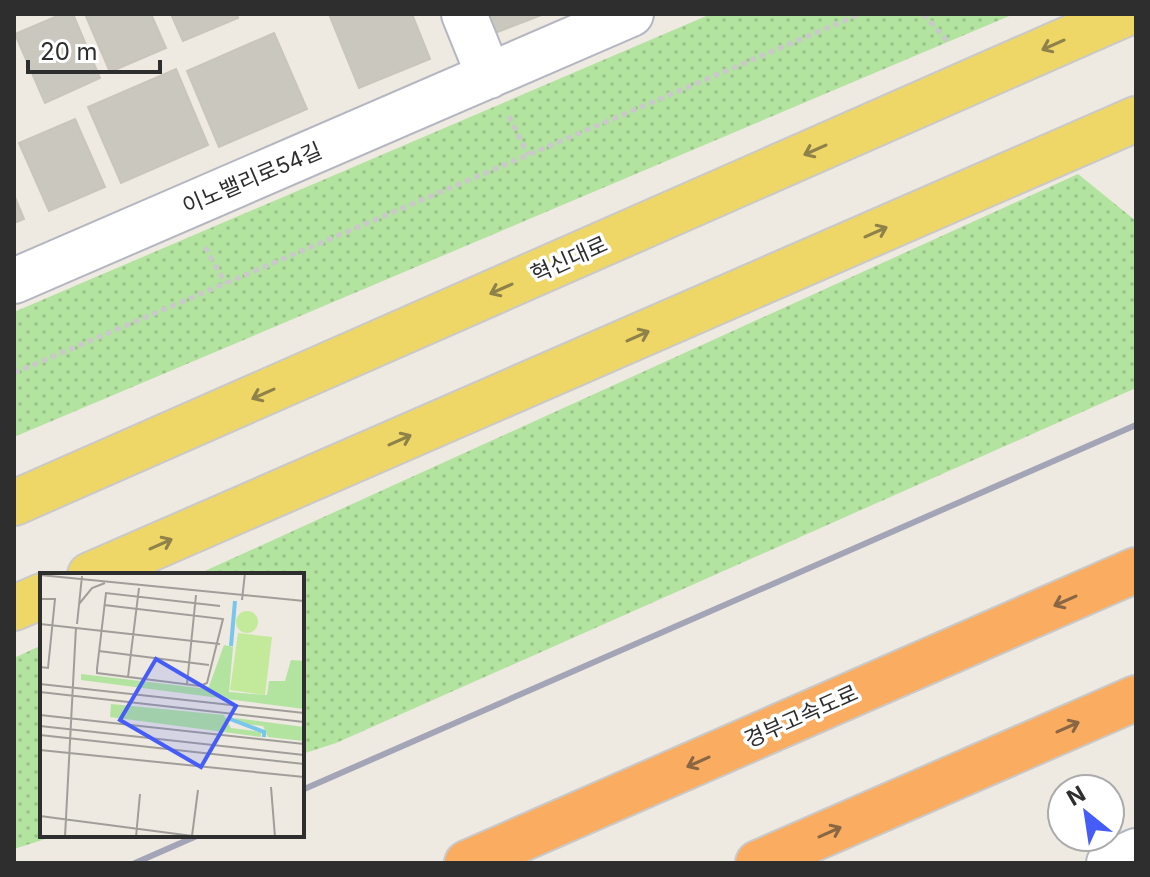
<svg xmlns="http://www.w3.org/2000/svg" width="1150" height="877" font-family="Inter,'Noto Sans KR',sans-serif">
  <defs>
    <pattern id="grass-dots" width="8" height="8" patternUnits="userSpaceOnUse" patternTransform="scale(2)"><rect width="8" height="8" fill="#b2e39f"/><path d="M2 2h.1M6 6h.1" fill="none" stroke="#99c389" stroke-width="1.8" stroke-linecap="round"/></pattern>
  </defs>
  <rect width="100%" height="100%" fill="#eee9e1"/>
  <!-- grass -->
  <path fill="url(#grass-dots)" d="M 711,14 L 1014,14 L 14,437 L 14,312 Z
    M 1078,174 L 1136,221 L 1136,388 L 336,743 L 302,754 L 302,575 L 196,575 Z
    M 42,645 L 42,835 L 58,835 L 14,849 L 14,658 Z"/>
  <!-- building -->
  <path fill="#cac7bf" stroke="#cac5ba" stroke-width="2" d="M 62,14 L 73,14 L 100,78 L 45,103 L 15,34 Z
    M 85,14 L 151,14 L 166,48 L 110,72 Z
    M 171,14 L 237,14 L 238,18 L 183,41 Z
    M 329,14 L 412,14 L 430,59 L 359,88 Z
    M 487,14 L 544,14 L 495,33 Z
    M 274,33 L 307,109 L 219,147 L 187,71 Z
    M 176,69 L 208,145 L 121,183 L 88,107 Z
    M 75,119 L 105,187 L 49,211 L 19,143 Z
    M 14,195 L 24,219 L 14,223 Z"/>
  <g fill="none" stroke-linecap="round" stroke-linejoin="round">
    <!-- minor casing -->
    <g stroke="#b4b6c0" stroke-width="48">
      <path id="minor" d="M 464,14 L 489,76
        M 14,281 L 631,14
        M 1109,863 L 1136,851"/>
    </g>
    <!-- major casing -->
    <g stroke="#c9c9c9" stroke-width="48">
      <path id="major" d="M 14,503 L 1125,14
        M 90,575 L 1136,119
        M 14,608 L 42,596"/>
    </g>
    <!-- highway casing -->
    <g stroke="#c9c9c9" stroke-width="48">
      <path id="highway" d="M 467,863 L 1136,570
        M 758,863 L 1136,698"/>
    </g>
    <!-- path -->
    <path stroke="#c9c9c9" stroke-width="5" stroke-dasharray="6 4" stroke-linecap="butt" d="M 923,14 L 949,43
      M 509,116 L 528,155
      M 205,247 L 225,283
      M 14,373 L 860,14"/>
    <!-- minor -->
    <use href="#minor" stroke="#fff" stroke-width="44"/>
    <!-- major -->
    <use href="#major" stroke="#eed766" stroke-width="44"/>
    <!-- highway -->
    <use href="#highway" stroke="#faac60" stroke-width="44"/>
    <!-- rail -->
    <path stroke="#a3a5b7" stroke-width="6" d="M 302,790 L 1136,425
      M 135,863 L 199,835"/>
  </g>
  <!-- one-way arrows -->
  <defs><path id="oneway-shaft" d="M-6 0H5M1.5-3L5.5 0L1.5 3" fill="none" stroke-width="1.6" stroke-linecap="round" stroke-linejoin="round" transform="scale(2)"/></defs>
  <g stroke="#8e824a">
    <use href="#oneway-shaft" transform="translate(1053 45) rotate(156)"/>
    <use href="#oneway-shaft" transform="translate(815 150) rotate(156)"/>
    <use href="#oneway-shaft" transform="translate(876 232) rotate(-24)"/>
    <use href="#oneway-shaft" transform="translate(501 289) rotate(156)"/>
    <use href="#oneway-shaft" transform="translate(638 336) rotate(-24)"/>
    <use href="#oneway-shaft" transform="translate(263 394) rotate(156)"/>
    <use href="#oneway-shaft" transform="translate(400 440) rotate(-24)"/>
    <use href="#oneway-shaft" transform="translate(161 544) rotate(-24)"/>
  </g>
  <g stroke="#8a6744">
    <use href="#oneway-shaft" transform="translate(1065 601) rotate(156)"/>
    <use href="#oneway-shaft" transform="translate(1068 727) rotate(-24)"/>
    <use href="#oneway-shaft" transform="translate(698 762) rotate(156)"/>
    <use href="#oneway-shaft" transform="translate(830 832) rotate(-24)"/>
  </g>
  <g text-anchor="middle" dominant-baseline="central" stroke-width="7" stroke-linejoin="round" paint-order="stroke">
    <!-- street labels -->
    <g font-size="22" fill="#2e2e2e" stroke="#fff">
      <text transform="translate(252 178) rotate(-23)">이노밸리로54길</text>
      <text transform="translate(569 259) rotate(-24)">혁신대로</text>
      <text transform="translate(801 716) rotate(-24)">경부고속도로</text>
    </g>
  </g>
  <!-- overview -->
  <g transform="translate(40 573)">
    <rect width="264" height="264" fill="#eee9e1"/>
    <path d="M 184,72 L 193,74 L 189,119 L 227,122 L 229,108 L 245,108 L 251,87 L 264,88 L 264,136 L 41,107 L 41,101 L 168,116 ZM 71,131 L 184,142 L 191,155 L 221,159 L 221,164 L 70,144 ZM 195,145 L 264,154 L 264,168 L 228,164 L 223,153 L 198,150 Z" fill="#b2e39f"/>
    <path d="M196 49a11 11 0 1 1 22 0a11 11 0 1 1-22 0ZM 198,60 L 232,64 L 225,122 L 190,117 Z" fill="#c3ea9b"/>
    <path fill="none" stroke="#78c6ec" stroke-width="4" d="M 191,73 L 195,28M 190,146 L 224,159 L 224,164"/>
    <path fill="none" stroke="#a19e99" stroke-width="2" d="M 0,2 L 264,28M 0,26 L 15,26 L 8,95 L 0,94M 202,27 L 205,0M 39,31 L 52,15 L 65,10M 64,32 L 183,46 L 167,110 L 160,113 L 57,100 L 57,96 L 66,20 L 180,33M 0,51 L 180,71M 37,51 L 42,3M 59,78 L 169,92M 88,104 L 99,15M 0,111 L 264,140M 147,111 L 156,22M 0,119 L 264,149M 0,142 L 264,171M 0,153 L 264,182M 0,162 L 264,191M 0,177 L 264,204M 231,214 L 235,264M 0,243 L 160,264M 152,263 L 158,217M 25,264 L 36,54M 96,264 L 100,221"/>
    <path fill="#465cf6" fill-opacity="0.15" stroke="#465cf6" stroke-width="4" d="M 116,86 L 196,133 L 161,194 L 80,147 Z"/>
    <rect width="264" height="264" fill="none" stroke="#2e2e2e" stroke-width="4"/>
  </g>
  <!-- border -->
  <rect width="1150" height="877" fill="none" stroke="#2e2e2e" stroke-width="32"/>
  <!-- north arrow -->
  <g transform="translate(1086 813) rotate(330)"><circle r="38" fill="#ffffff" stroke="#ababab" stroke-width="2"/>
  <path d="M0-6L14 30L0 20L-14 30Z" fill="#465cf6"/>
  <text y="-12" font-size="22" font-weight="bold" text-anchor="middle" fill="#2e2e2e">N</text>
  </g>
  <!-- scale -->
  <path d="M28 60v12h132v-12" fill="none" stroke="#2e2e2e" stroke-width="4"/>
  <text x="40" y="60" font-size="24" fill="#2e2e2e" stroke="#ffffff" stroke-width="6" paint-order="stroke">20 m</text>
</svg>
